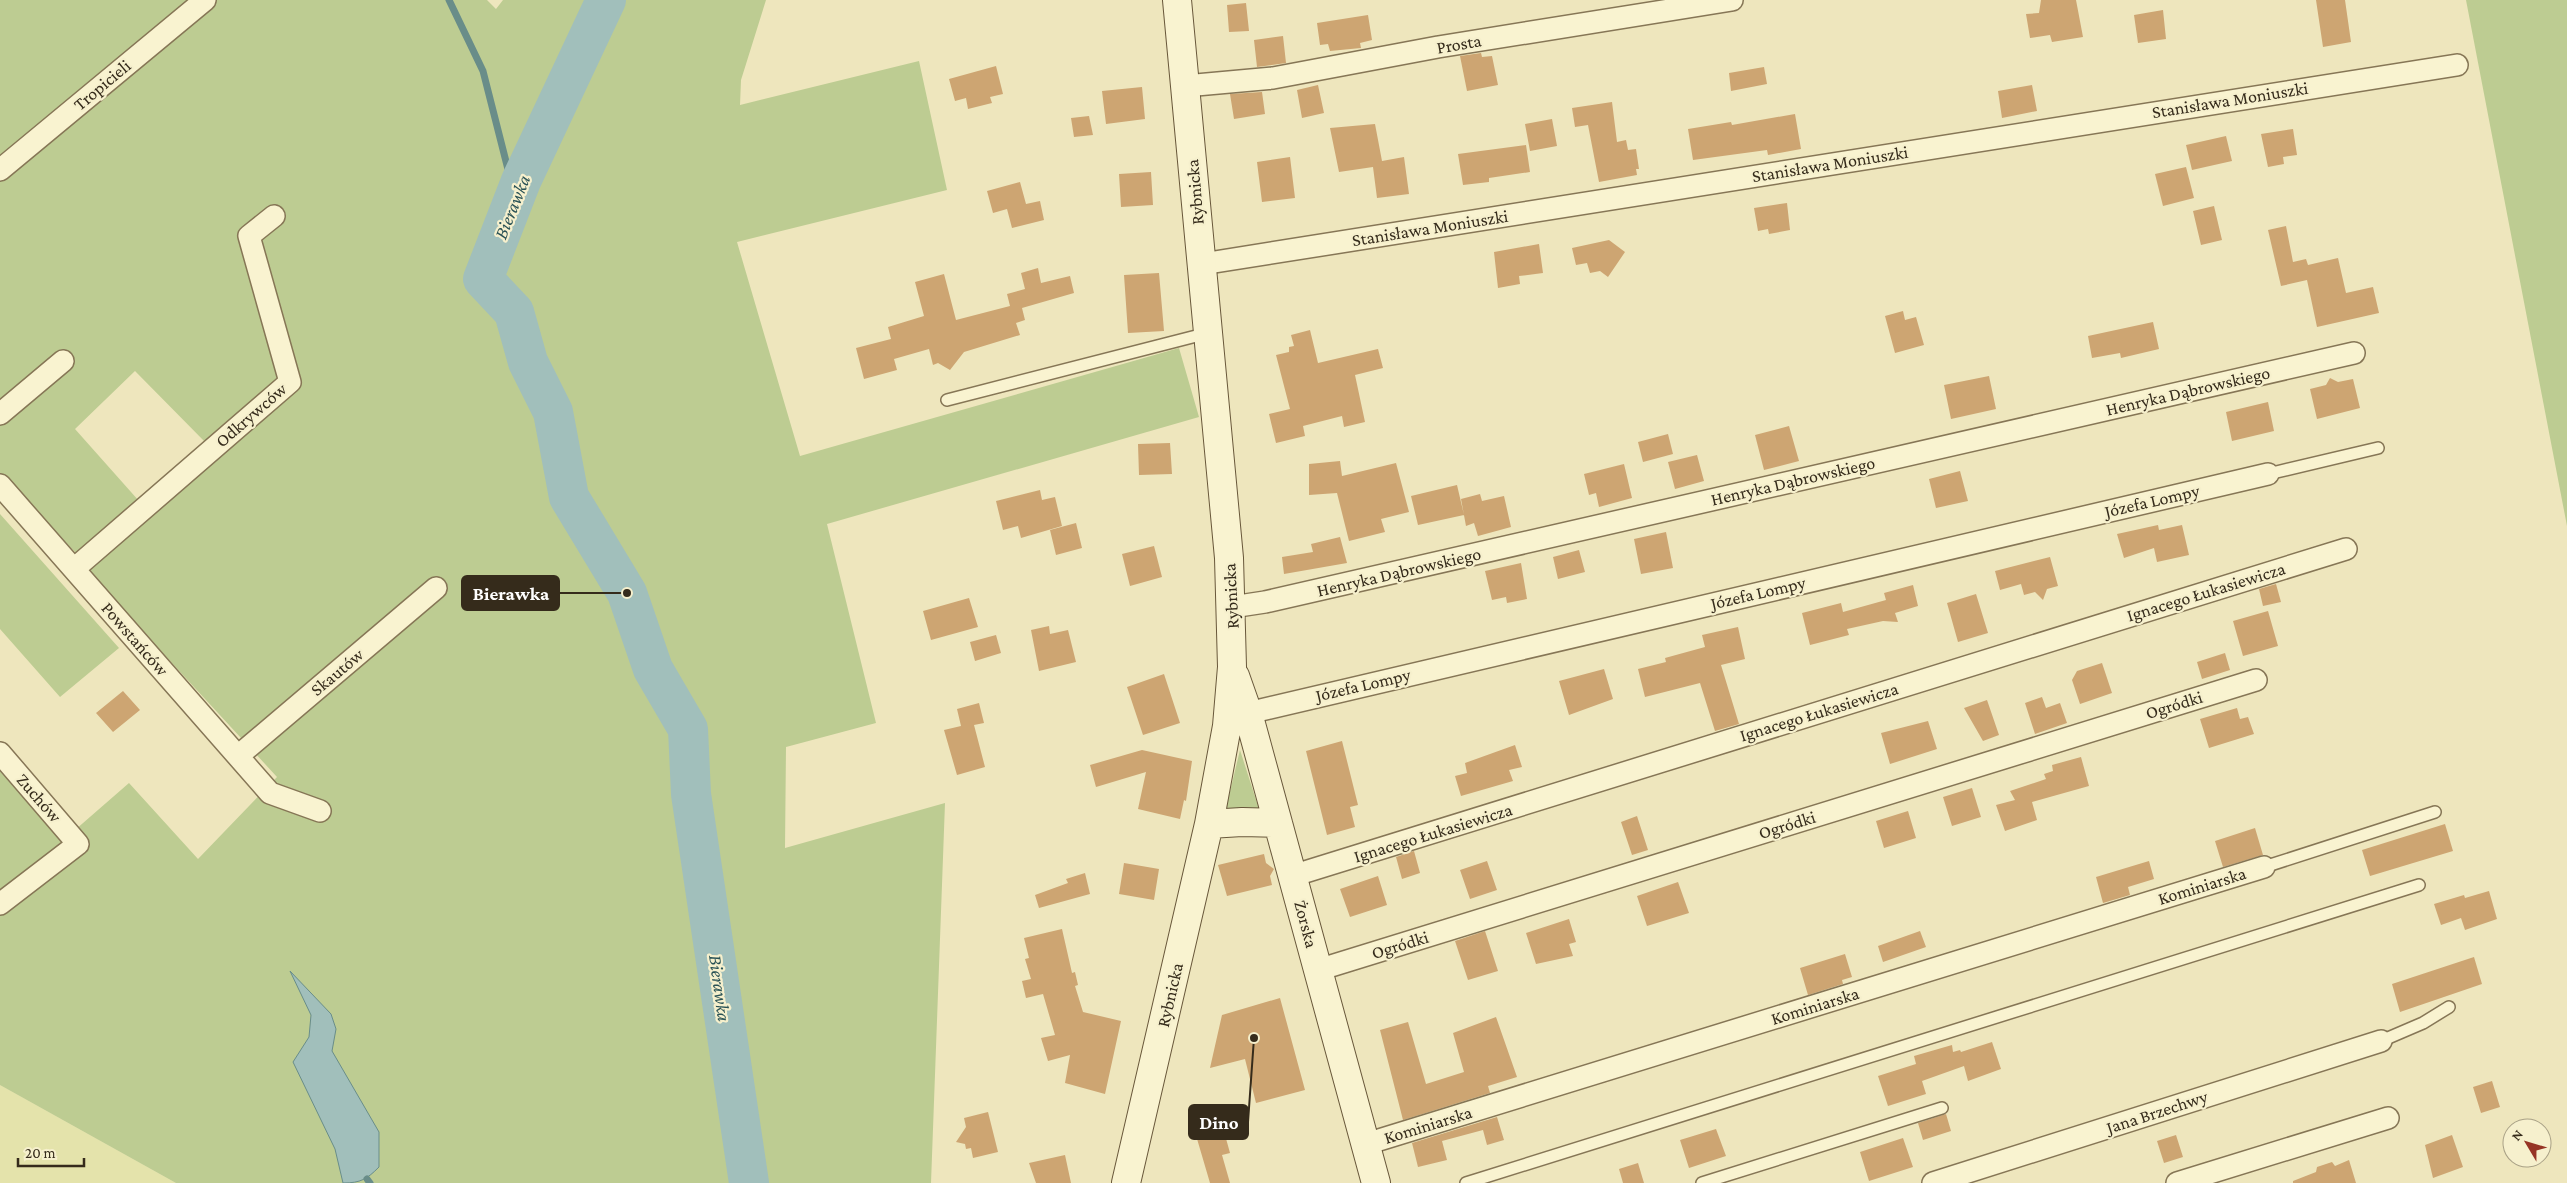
<svg xmlns="http://www.w3.org/2000/svg" width="2567" height="1183" font-family="'Crimson Pro',serif">
  <rect width="100%" height="100%" fill="#eee6bd"/>
  <!-- farmland -->
  <path fill="#e4e3ab" d="M 0,1085 L 176,1183 L 0,1183 Z"/>
  <!-- green -->
  <path fill="#bdcc92" d="M 0,0 L 487,0 L 496,9 L 503,0 L 766,0 L 741,80 L 740,105 L 919,61 L 947,190 L 737,242 L 800,456 L 1179,348 L 1199,417 L 827,524 L 876,723 L 786,747 L 785,848 L 945,803 L 931,1183 L 176,1183 L 0,1085 L 0,768 L 75,830 L 129,783 L 198,859 L 277,777 L 87,571 L 207,444 L 135,371 L 75,429 L 139,501 L 79,556 L 0,476 Z
    M 2466,0 L 2567,0 L 2567,526 Z
    M 0,514 L 119,648 L 60,697 L 0,629 Z
    M 1240,750 L 1259,809 L 1226,808 Z"/>
  <!-- water -->
  <path fill="#a1bfbb" stroke="#698d89" d="M 290,971 L 331,1014 L 336,1029 L 332,1051 L 379,1132 L 379,1167 C 367,1179 361,1183 343,1183 L 335,1149 L 293,1062 L 309,1037 L 311,1015 Z"/>
  <g fill="none" stroke-linecap="round" stroke-linejoin="round">
    <!-- stream -->
    <path stroke="#698d89" stroke-width="7" d="M 449,0 L 483,71 L 515,197
      M 367,1179 L 370,1183"/>
    <!-- river -->
    <path stroke="#a1bfbb" stroke-width="40" d="M 606,0 L 521,181 L 483,279 L 514,312 L 528,362 L 553,412 L 569,497 L 627,593 L 653,669 L 688,729 L 691,794 L 749,1183"/>
  </g>
  <!-- building -->
  <path fill="#cda572" d="M 2041,0 L 2076,0 L 2083,37 L 2052,42 L 2050,35 L 2030,38 L 2026,14 L 2039,13 Z
    M 2316,0 L 2345,0 L 2351,42 L 2323,47 Z
    M 1246,3 L 1249,31 L 1229,32 L 1227,5 Z
    M 2163,10 L 2166,39 L 2138,43 L 2134,15 Z
    M 1368,15 L 1372,40 L 1360,43 L 1361,48 L 1330,51 L 1328,44 L 1320,45 L 1317,23 Z
    M 1283,36 L 1286,63 L 1257,67 L 1254,40 Z
    M 1481,53 L 1482,57 L 1492,56 L 1498,85 L 1467,91 L 1460,56 Z
    M 996,66 L 1003,94 L 990,97 L 992,103 L 968,109 L 966,98 L 955,101 L 949,79 Z
    M 1764,67 L 1767,84 L 1731,91 L 1729,73 Z
    M 1318,85 L 1324,113 L 1302,118 L 1297,90 Z
    M 2032,85 L 2037,111 L 2002,118 L 1998,91 Z
    M 1142,87 L 1145,119 L 1106,124 L 1102,91 Z
    M 1262,92 L 1265,114 L 1234,119 L 1230,94 Z
    M 1612,102 L 1617,142 L 1626,140 L 1628,150 L 1636,149 L 1639,169 L 1636,169 L 1637,175 L 1599,182 L 1588,125 L 1575,127 L 1572,108 Z
    M 1795,114 L 1801,149 L 1768,155 L 1767,150 L 1693,160 L 1688,129 L 1731,122 L 1732,125 Z
    M 1089,116 L 1093,135 L 1074,137 L 1071,118 Z
    M 1552,119 L 1557,146 L 1530,151 L 1525,124 Z
    M 1375,124 L 1382,161 L 1404,157 L 1409,194 L 1377,198 L 1373,167 L 1339,172 L 1330,128 Z
    M 2293,129 L 2297,155 L 2283,157 L 2284,164 L 2268,167 L 2261,134 Z
    M 2226,136 L 2232,161 L 2192,170 L 2186,145 Z
    M 1526,145 L 1530,172 L 1489,178 L 1489,182 L 1463,185 L 1458,154 Z
    M 1290,157 L 1295,198 L 1262,202 L 1257,162 Z
    M 2186,167 L 2194,198 L 2163,206 L 2155,174 Z
    M 1151,172 L 1153,205 L 1121,207 L 1119,174 Z
    M 1020,182 L 1026,204 L 1040,201 L 1044,220 L 1012,228 L 1007,209 L 993,213 L 987,191 Z
    M 1787,203 L 1790,230 L 1769,234 L 1768,229 L 1758,231 L 1754,208 Z
    M 2214,206 L 2222,240 L 2201,245 L 2193,211 Z
    M 2286,226 L 2293,262 L 2306,259 L 2308,265 L 2338,258 L 2346,293 L 2373,287 L 2379,313 L 2317,327 L 2307,280 L 2281,286 L 2268,230 Z
    M 1609,240 L 1625,252 L 1608,277 L 1600,271 L 1590,273 L 1587,263 L 1576,265 L 1572,248 Z
    M 1539,244 L 1543,273 L 1519,276 L 1520,284 L 1498,288 L 1494,252 Z
    M 1038,268 L 1041,283 L 1070,276 L 1074,293 L 1022,308 L 1025,320 L 1016,323 L 1020,335 L 964,352 L 950,370 L 938,363 L 933,365 L 929,349 L 894,359 L 897,370 L 864,379 L 856,348 L 891,339 L 888,327 L 924,316 L 915,282 L 944,274 L 956,320 L 1010,306 L 1007,294 L 1025,289 L 1021,273 Z
    M 1159,273 L 1164,331 L 1128,333 L 1124,275 Z
    M 1903,311 L 1905,320 L 1916,317 L 1924,345 L 1895,353 L 1885,316 Z
    M 2153,322 L 2159,349 L 2121,358 L 2120,353 L 2092,358 L 2088,336 Z
    M 1310,330 L 1318,363 L 1378,349 L 1383,368 L 1355,375 L 1365,422 L 1344,427 L 1342,416 L 1303,426 L 1305,436 L 1276,443 L 1269,414 L 1290,409 L 1276,355 L 1289,352 L 1289,347 L 1294,346 L 1291,335 Z
    M 1989,376 L 1996,409 L 1951,419 L 1944,385 Z
    M 2330,378 L 2338,382 L 2353,379 L 2360,408 L 2317,419 L 2310,389 L 2326,385 Z
    M 2268,402 L 2274,431 L 2232,441 L 2226,412 Z
    M 1789,426 L 1799,461 L 1764,470 L 1755,435 Z
    M 1668,434 L 1673,454 L 1643,462 L 1638,442 Z
    M 1170,443 L 1172,474 L 1139,475 L 1138,444 Z
    M 1697,455 L 1704,481 L 1675,489 L 1668,462 Z
    M 1340,461 L 1342,476 L 1396,463 L 1409,512 L 1381,519 L 1385,532 L 1349,541 L 1337,493 L 1309,495 L 1309,464 Z
    M 1624,464 L 1632,498 L 1599,507 L 1596,493 L 1589,495 L 1584,474 Z
    M 1960,471 L 1968,501 L 1936,508 L 1929,479 Z
    M 1457,485 L 1464,515 L 1418,525 L 1411,496 Z
    M 1040,490 L 1042,500 L 1055,497 L 1062,526 L 1021,538 L 1018,526 L 1003,530 L 996,501 Z
    M 1480,494 L 1482,501 L 1504,496 L 1511,527 L 1478,536 L 1474,523 L 1466,526 L 1461,499 Z
    M 1076,523 L 1082,548 L 1056,555 L 1050,530 Z
    M 2158,525 L 2159,530 L 2182,525 L 2189,555 L 2157,562 L 2154,548 L 2124,558 L 2117,534 Z
    M 1666,532 L 1673,568 L 1641,574 L 1634,539 Z
    M 1340,537 L 1347,563 L 1284,574 L 1282,557 L 1313,552 L 1311,544 Z
    M 1154,546 L 1162,577 L 1130,586 L 1122,554 Z
    M 1579,550 L 1585,572 L 1558,579 L 1553,557 Z
    M 2050,557 L 2058,586 L 2047,589 L 2043,600 L 2035,592 L 2024,595 L 2021,584 L 2000,590 L 1995,571 Z
    M 1521,563 L 1527,599 L 1507,603 L 1506,597 L 1492,600 L 1485,571 Z
    M 2276,584 L 2281,602 L 2263,606 L 2259,589 Z
    M 1913,585 L 1918,606 L 1895,613 L 1898,622 L 1883,621 L 1847,629 L 1849,635 L 1810,645 L 1802,613 L 1841,603 L 1843,612 L 1886,600 L 1884,593 Z
    M 1976,594 L 1988,633 L 1958,642 L 1947,603 Z
    M 969,598 L 978,627 L 931,640 L 923,611 Z
    M 2268,611 L 2278,646 L 2243,656 L 2233,621 Z
    M 1049,626 L 1050,634 L 1068,630 L 1076,662 L 1039,671 L 1031,630 Z
    M 1738,627 L 1745,659 L 1721,665 L 1739,724 L 1715,731 L 1700,683 L 1645,697 L 1638,669 L 1666,662 L 1665,658 L 1705,647 L 1702,635 Z
    M 996,635 L 1001,653 L 975,661 L 970,642 Z
    M 2225,653 L 2230,670 L 2202,679 L 2197,662 Z
    M 2102,663 L 2112,693 L 2080,704 L 2072,680 L 2077,671 Z
    M 1604,669 L 1613,699 L 1569,715 L 1559,681 Z
    M 1164,674 L 1180,723 L 1143,735 L 1127,687 Z
    M 123,691 L 140,710 L 113,732 L 96,713 Z
    M 2042,697 L 2046,708 L 2060,703 L 2067,723 L 2035,734 L 2025,703 Z
    M 1987,700 L 1999,735 L 1983,741 L 1964,708 Z
    M 979,703 L 984,723 L 974,725 L 985,767 L 957,775 L 944,730 L 961,726 L 957,709 Z
    M 2237,708 L 2240,719 L 2248,717 L 2254,734 L 2209,748 L 2200,719 Z
    M 1928,721 L 1937,749 L 1890,764 L 1881,733 Z
    M 1342,741 L 1358,805 L 1350,807 L 1355,827 L 1327,835 L 1306,751 Z
    M 1515,745 L 1522,767 L 1509,770 L 1513,781 L 1461,796 L 1455,776 L 1467,773 L 1465,763 Z
    M 1142,750 L 1192,761 L 1186,801 L 1184,800 L 1180,819 L 1138,809 L 1146,772 L 1096,787 L 1090,765 Z
    M 2081,757 L 2089,786 L 2032,802 L 2037,820 L 2005,831 L 1996,805 L 2015,800 L 2010,791 L 2046,779 L 2044,774 L 2053,771 L 2052,765 Z
    M 1972,788 L 1981,817 L 1952,826 L 1943,797 Z
    M 1908,811 L 1916,838 L 1884,848 L 1876,821 Z
    M 1637,816 L 1648,850 L 1632,855 L 1621,822 Z
    M 2445,824 L 2453,851 L 2370,876 L 2362,850 Z
    M 2255,828 L 2263,855 L 2223,867 L 2215,841 Z
    M 1414,851 L 1420,873 L 1402,879 L 1396,857 Z
    M 1264,854 L 1266,863 L 1274,869 L 1270,876 L 1272,885 L 1227,896 L 1218,865 Z
    M 1487,861 L 1497,890 L 1470,899 L 1460,870 Z
    M 2149,861 L 2154,879 L 2128,887 L 2130,895 L 2103,903 L 2096,877 Z
    M 1124,863 L 1159,869 L 1154,900 L 1119,894 Z
    M 1085,873 L 1090,894 L 1039,908 L 1035,895 L 1068,883 L 1066,879 Z
    M 1378,876 L 1387,905 L 1350,917 L 1340,889 Z
    M 1678,882 L 1689,913 L 1647,926 L 1637,896 Z
    M 2489,891 L 2497,919 L 2465,930 L 2461,918 L 2441,925 L 2434,904 L 2464,895 L 2465,898 Z
    M 1569,919 L 1576,942 L 1569,944 L 1573,956 L 1536,964 L 1526,933 Z
    M 1062,929 L 1072,973 L 1075,972 L 1078,985 L 1075,986 L 1083,1012 L 1121,1021 L 1105,1094 L 1065,1083 L 1070,1055 L 1048,1061 L 1041,1038 L 1055,1035 L 1043,994 L 1026,998 L 1022,981 L 1031,979 L 1025,959 L 1029,958 L 1024,938 Z
    M 1485,931 L 1498,971 L 1468,980 L 1455,941 Z
    M 1920,931 L 1926,947 L 1883,962 L 1878,946 Z
    M 1845,954 L 1852,977 L 1842,980 L 1843,984 L 1808,995 L 1800,968 Z
    M 2474,957 L 2482,984 L 2400,1012 L 2392,984 Z
    M 1280,998 L 1305,1090 L 1256,1103 L 1245,1059 L 1210,1068 L 1222,1015 Z
    M 1496,1017 L 1517,1077 L 1488,1086 L 1490,1093 L 1403,1120 L 1380,1030 L 1408,1022 L 1426,1084 L 1464,1072 L 1453,1033 Z
    M 1992,1042 L 2001,1069 L 1968,1081 L 1964,1066 L 1922,1081 L 1926,1094 L 1888,1106 L 1878,1076 L 1916,1064 L 1914,1056 L 1952,1045 L 1953,1052 L 1960,1050 L 1961,1052 Z
    M 2492,1081 L 2500,1107 L 2481,1113 L 2473,1087 Z
    M 988,1112 L 998,1152 L 973,1158 L 971,1148 L 966,1149 L 965,1144 L 956,1142 L 966,1127 L 964,1118 Z
    M 1946,1114 L 1951,1131 L 1923,1140 L 1918,1123 Z
    M 1497,1117 L 1504,1140 L 1487,1145 L 1483,1130 L 1442,1141 L 1447,1160 L 1418,1167 L 1412,1143 Z
    M 1222,1124 L 1230,1153 L 1222,1155 L 1230,1183 L 1210,1183 L 1195,1132 Z
    M 1716,1129 L 1726,1156 L 1689,1168 L 1680,1140 Z
    M 2176,1135 L 2183,1157 L 2164,1163 L 2157,1141 Z
    M 2452,1135 L 2463,1167 L 2433,1178 L 2425,1145 Z
    M 1903,1138 L 1913,1167 L 1869,1181 L 1860,1152 Z
    M 1065,1155 L 1071,1183 L 1036,1183 L 1029,1163 Z
    M 2349,1160 L 2356,1183 L 2293,1183 L 2293,1181 L 2316,1172 L 2317,1167 L 2332,1162 L 2335,1166 Z
    M 1638,1163 L 1644,1183 L 1623,1183 L 1619,1169 Z"/>
  <g fill="none" stroke-linecap="round" stroke-linejoin="round">
    <!-- lane casing -->
    <g stroke="#867656" stroke-width="14">
      <path id="lane" d="M 947,400 L 1208,333
        M 2268,474 L 2378,448
        M 2264,867 L 2435,812
        M 2381,1041 L 2423,1023 L 2449,1007
        M 1466,1183 L 2419,885
        M 1702,1183 L 1942,1108"/>
    </g>
    <!-- street casing -->
    <g stroke="#867656" stroke-width="24">
      <path id="street" d="M 1185,86 L 1273,78 L 1438,47 L 1732,0
        M 0,170 L 205,0
        M 1202,264 L 2457,65
        M 0,414 L 63,361
        M 0,485 L 270,793 L 320,811
        M 74,569 L 290,382 L 249,236 L 274,216
        M 1232,607 L 1265,602 L 2354,353
        M 1248,713 L 2268,474
        M 0,753 L 78,844 L 0,904
        M 238,756 L 436,588
        M 1292,876 L 2346,549
        M 1318,970 L 2256,680
        M 1366,1144 L 2264,867
        M 1933,1183 L 2381,1041
        M 2177,1183 L 2388,1118"/>
    </g>
    <!-- secondary casing -->
    <g stroke="#68573a" stroke-width="30">
      <path id="secondary" d="M 1235,676 L 1248,713 L 1376,1183
        M 1209,824 L 1242,822 L 1278,823
        M 1126,1183 L 1209,824 L 1227,726 L 1232,667 L 1229,558 L 1177,0"/>
    </g>
    <!-- lane -->
    <use href="#lane" stroke="#f9f3d0" stroke-width="11"/>
    <!-- street -->
    <use href="#street" stroke="#f9f3d0" stroke-width="21"/>
    <!-- secondary -->
    <use href="#secondary" stroke="#f9f3d0" stroke-width="28"/>
  </g>
  <g text-anchor="middle" dominant-baseline="central" stroke-width="4.5" stroke-linejoin="round" paint-order="stroke">
    <!-- street labels -->
    <g font-size="18" fill="#352b1b" stroke="#f6f0cd">
      <text transform="translate(1459 44) rotate(-10)">Prosta</text>
      <text transform="translate(102 85) rotate(-40)">Tropicieli</text>
      <text transform="translate(2230 100) rotate(-9)">Stanisława Moniuszki</text>
      <text transform="translate(1830 164) rotate(-9)">Stanisława Moniuszki</text>
      <text transform="translate(1195 192) rotate(-95)">Rybnicka</text>
      <text transform="translate(1430 228) rotate(-9)">Stanisława Moniuszki</text>
      <text transform="translate(2188 391) rotate(-13)">Henryka Dąbrowskiego</text>
      <text transform="translate(251 415) rotate(-41)">Odkrywców</text>
      <text transform="translate(1793 481) rotate(-13)">Henryka Dąbrowskiego</text>
      <text transform="translate(2152 501) rotate(-13)">Józefa Lompy</text>
      <text transform="translate(1399 572) rotate(-13)">Henryka Dąbrowskiego</text>
      <text transform="translate(2206 592) rotate(-17)">Ignacego Łukasiewicza</text>
      <text transform="translate(1758 593) rotate(-13)">Józefa Lompy</text>
      <text transform="translate(1231 596) rotate(-93)">Rybnicka</text>
      <text transform="translate(135 639) rotate(49)">Powstańców</text>
      <text transform="translate(337 672) rotate(-40)">Skautów</text>
      <text transform="translate(1363 685) rotate(-13)">Józefa Lompy</text>
      <text transform="translate(2174 705) rotate(-17)">Ogródki</text>
      <text transform="translate(1819 712) rotate(-17)">Ignacego Łukasiewicza</text>
      <text transform="translate(39 798) rotate(49)">Zuchów</text>
      <text transform="translate(1787 825) rotate(-17)">Ogródki</text>
      <text transform="translate(1433 833) rotate(-17)">Ignacego Łukasiewicza</text>
      <text transform="translate(2202 886) rotate(-17)">Kominiarska</text>
      <text transform="translate(1306 924) rotate(75)">Żorska</text>
      <text transform="translate(1400 945) rotate(-17)">Ogródki</text>
      <text transform="translate(1170 995) rotate(-77)">Rybnicka</text>
      <text transform="translate(1815 1006) rotate(-17)">Kominiarska</text>
      <text transform="translate(2157 1112) rotate(-18)">Jana Brzechwy</text>
      <text transform="translate(1428 1125) rotate(-17)">Kominiarska</text>
    </g>
    <!-- water labels -->
    <g font-size="19" font-style="italic" fill="#2a5255" stroke="#f6f0cd">
      <text transform="translate(512 207) rotate(-68)">Bierawka</text>
      <text transform="translate(720 988) rotate(82)">Bierawka</text>
    </g>
  </g>
  <!-- callouts -->
  <path fill="none" stroke="#352b1b" stroke-width="2" d="M627 593L559 593M1254 1038L1248 1122"/>
  <g fill="#352b1b" stroke="#f6f0cd" stroke-width="2">
    <circle cx="627" cy="593" r="5"/>
    <circle cx="1254" cy="1038" r="5"/>
  </g>
  <g fill="#352b1b" stroke="#352b1b" stroke-width="2">
    <rect x="462" y="576" width="97" height="34" rx="5"/>
    <rect x="1189" y="1105" width="59" height="34" rx="5"/>
  </g>
  <g font-size="19" text-anchor="middle" font-weight="bold" fill="#fff">
    <text x="511" y="600">Bierawka</text>
    <text x="1219" y="1129">Dino</text>
  </g>
  <!-- north arrow -->
  <g transform="translate(2527 1143) rotate(308)"><circle r="24" fill="#f6f0cd" stroke="#a9a186"/>
  <path d="M0-4L9 19L0 12L-9 19Z" fill="#963425"/>
  <text y="-8" font-size="14" font-weight="bold" text-anchor="middle" fill="#352b1b">N</text>
  </g>
  <!-- scale -->
  <path d="M18 1158v8h66v-8" fill="none" stroke="#352b1b" stroke-width="2.5"/>
  <text x="25" y="1158" font-size="15" fill="#352b1b" stroke="#f6f0cd" stroke-width="4" paint-order="stroke">20 m</text>
</svg>
